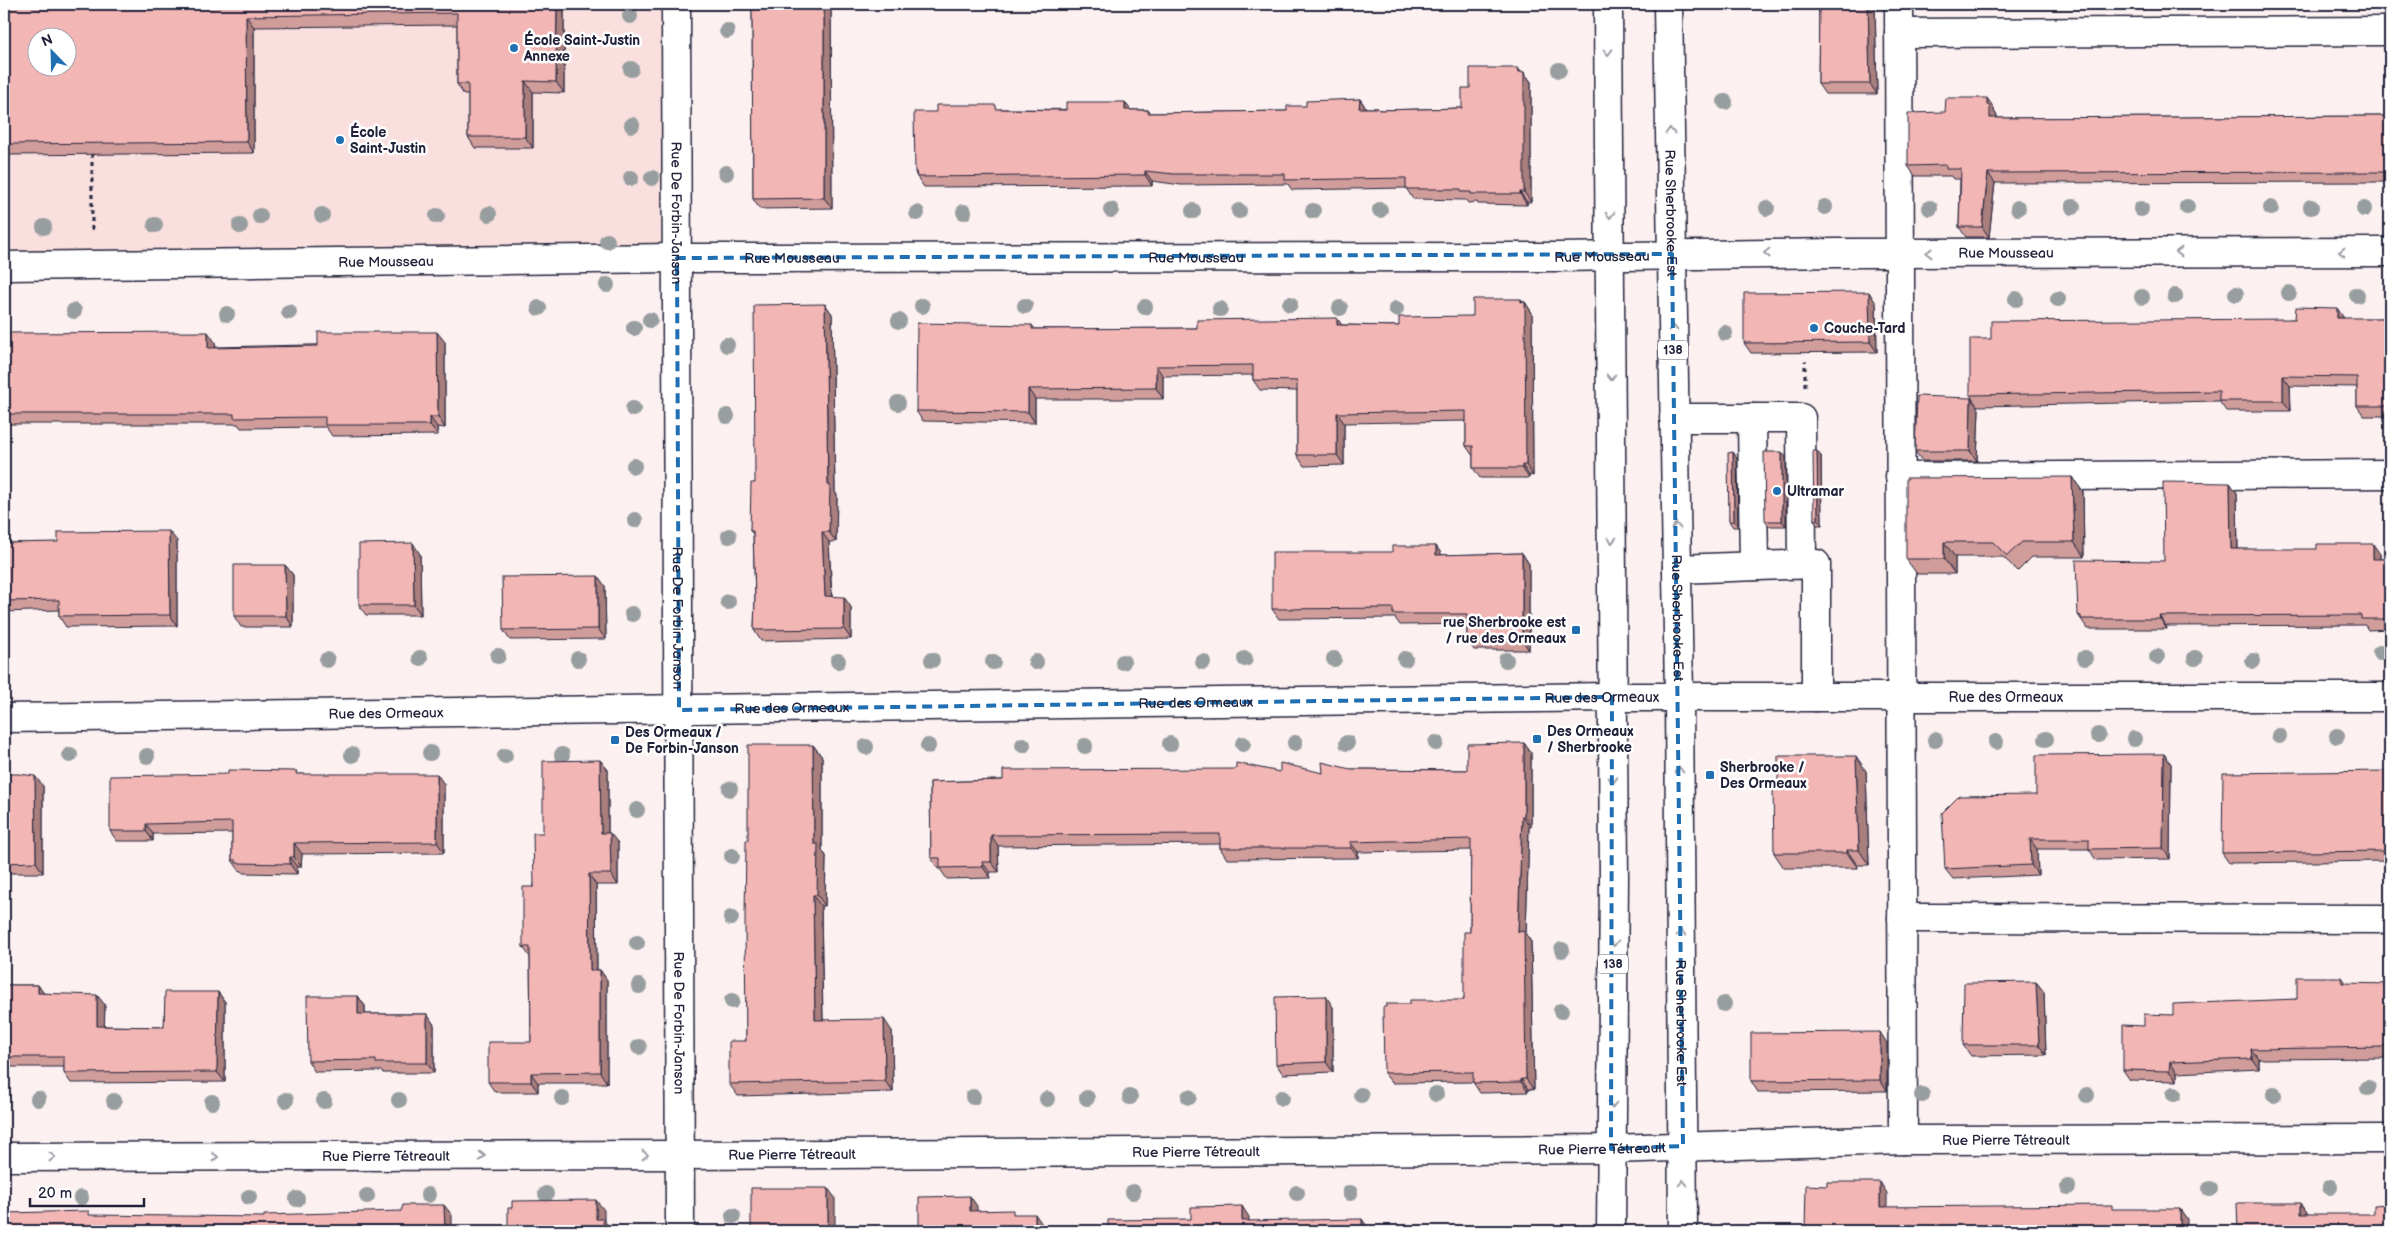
<svg xmlns="http://www.w3.org/2000/svg" width="2394" height="1235" font-family="'Balsamiq Sans',sans-serif">
  <rect width="100%" height="100%" fill="#fcf0f0"/>
  <filter id="ink" filterUnits="userSpaceOnUse"><feTurbulence type="fractalNoise" baseFrequency=".02" numOctaves="2"/><feDisplacementMap in="SourceGraphic" scale="10" xChannelSelector="R" yChannelSelector="G"/><feConvolveMatrix kernelMatrix="1 2 1 2 8 2 1 2 1" color-interpolation-filters="sRGB"/></filter>
  <g filter="url(#ink)">
    <!-- built -->
    <path fill="#f9dfde" fill-rule="evenodd" d="M 4,4 L 676,4 L 677,258 L 4,266 ZM 38,38 L 68,38 L 68,68 L 38,68 Z"/>
    <g fill="none" stroke-linecap="round" stroke-linejoin="round">
      <!-- minor casing -->
      <g stroke="#22223b" stroke-width="31">
        <g id="minor">
          <path id="s1" d="M 676,4 L 680,1231"/>
          <path d="M 1899,4 L 1903,1140"/>
          <path d="M 1899,33 L 2390,31"/>
          <path id="s2" d="M 4,266 L 677,258 L 1557,257 L 1835,253 L 2390,252"/>
          <path d="M 1674,418 L 1801,418 L 1802,564"/>
          <path d="M 1752,418 L 1754,566"/>
          <path d="M 1900,477 L 2390,474"/>
          <path d="M 1677,569 L 1816,564 L 1816,697"/>
          <path id="s3" d="M 4,718 L 1612,697 L 2390,697"/>
          <path d="M 1902,918 L 2390,919"/>
          <path id="s4" d="M 4,1157 L 680,1155 L 1611,1149 L 1903,1140 L 2390,1139"/>
        </g>
      </g>
      <!-- major casing -->
      <g stroke="#22223b" stroke-width="31">
        <g id="major">
          <path d="M 1608,4 L 1614,878 L 1611,1231"/>
          <path id="s5" d="M 1668,4 L 1679,697 L 1683,1231"/>
        </g>
      </g>
      <!-- path -->
      <path stroke="#22223b" stroke-width="3" stroke-dasharray="4 4" stroke-linecap="butt" d="M 92,154 L 92,231
        M 1805,386 L 1805,361"/>
      <!-- minor -->
      <use href="#minor" stroke="#fff" stroke-width="28"/>
      <!-- major -->
      <use href="#major" stroke="#fff" stroke-width="28"/>
    </g>
    <!-- trees -->
    <g fill="#989e9f">
      <circle cx="630" cy="16" r="8"/>
      <circle cx="727" cy="31" r="8"/>
      <circle cx="631" cy="69" r="8"/>
      <circle cx="1559" cy="70" r="8"/>
      <circle cx="1725" cy="102" r="8"/>
      <circle cx="632" cy="125" r="8"/>
      <circle cx="726" cy="173" r="8"/>
      <circle cx="631" cy="178" r="8"/>
      <circle cx="652" cy="178" r="8"/>
      <circle cx="1825" cy="207" r="8"/>
      <circle cx="2073" cy="207" r="8"/>
      <circle cx="2187" cy="207" r="8"/>
      <circle cx="2311" cy="207" r="8"/>
      <circle cx="1767" cy="208" r="8"/>
      <circle cx="1930" cy="208" r="8"/>
      <circle cx="2018" cy="208" r="8"/>
      <circle cx="2271" cy="208" r="8"/>
      <circle cx="2141" cy="209" r="8"/>
      <circle cx="2364" cy="209" r="8"/>
      <circle cx="1111" cy="210" r="8"/>
      <circle cx="1380" cy="210" r="8"/>
      <circle cx="1193" cy="211" r="8"/>
      <circle cx="1239" cy="211" r="8"/>
      <circle cx="1313" cy="211" r="8"/>
      <circle cx="964" cy="212" r="8"/>
      <circle cx="917" cy="213" r="8"/>
      <circle cx="489" cy="214" r="8"/>
      <circle cx="322" cy="215" r="8"/>
      <circle cx="260" cy="216" r="8"/>
      <circle cx="437" cy="216" r="8"/>
      <circle cx="155" cy="225" r="8"/>
      <circle cx="240" cy="226" r="8"/>
      <circle cx="44" cy="227" r="8"/>
      <circle cx="607" cy="241" r="8"/>
      <circle cx="607" cy="285" r="8"/>
      <circle cx="2289" cy="293" r="8"/>
      <circle cx="2236" cy="294" r="8"/>
      <circle cx="2357" cy="295" r="8"/>
      <circle cx="2175" cy="296" r="8"/>
      <circle cx="2142" cy="297" r="8"/>
      <circle cx="2016" cy="299" r="8"/>
      <circle cx="2058" cy="299" r="8"/>
      <circle cx="1290" cy="304" r="8"/>
      <circle cx="922" cy="306" r="8"/>
      <circle cx="1025" cy="306" r="8"/>
      <circle cx="1145" cy="307" r="8"/>
      <circle cx="539" cy="308" r="8"/>
      <circle cx="1340" cy="308" r="8"/>
      <circle cx="1220" cy="309" r="8"/>
      <circle cx="1396" cy="309" r="8"/>
      <circle cx="74" cy="311" r="8"/>
      <circle cx="289" cy="312" r="8"/>
      <circle cx="227" cy="314" r="8"/>
      <circle cx="650" cy="320" r="8"/>
      <circle cx="899" cy="321" r="8"/>
      <circle cx="634" cy="328" r="8"/>
      <circle cx="1725" cy="333" r="8"/>
      <circle cx="727" cy="345" r="8"/>
      <circle cx="898" cy="403" r="8"/>
      <circle cx="633" cy="409" r="8"/>
      <circle cx="727" cy="416" r="8"/>
      <circle cx="634" cy="466" r="8"/>
      <circle cx="635" cy="520" r="8"/>
      <circle cx="729" cy="536" r="8"/>
      <circle cx="728" cy="602" r="8"/>
      <circle cx="632" cy="614" r="8"/>
      <circle cx="2380" cy="653" r="8"/>
      <circle cx="498" cy="656" r="8"/>
      <circle cx="2157" cy="657" r="8"/>
      <circle cx="420" cy="658" r="8"/>
      <circle cx="2085" cy="658" r="8"/>
      <circle cx="2195" cy="658" r="8"/>
      <circle cx="578" cy="659" r="8"/>
      <circle cx="1245" cy="659" r="8"/>
      <circle cx="1334" cy="659" r="8"/>
      <circle cx="1405" cy="659" r="8"/>
      <circle cx="327" cy="660" r="8"/>
      <circle cx="932" cy="660" r="8"/>
      <circle cx="1506" cy="660" r="8"/>
      <circle cx="838" cy="661" r="8"/>
      <circle cx="2253" cy="661" r="8"/>
      <circle cx="993" cy="662" r="8"/>
      <circle cx="1036" cy="662" r="8"/>
      <circle cx="1123" cy="662" r="8"/>
      <circle cx="1203" cy="662" r="8"/>
      <circle cx="2098" cy="735" r="8"/>
      <circle cx="2279" cy="736" r="8"/>
      <circle cx="2337" cy="736" r="8"/>
      <circle cx="2046" cy="739" r="8"/>
      <circle cx="2134" cy="739" r="8"/>
      <circle cx="1935" cy="740" r="8"/>
      <circle cx="1996" cy="742" r="8"/>
      <circle cx="1295" cy="743" r="8"/>
      <circle cx="1347" cy="743" r="8"/>
      <circle cx="1436" cy="743" r="8"/>
      <circle cx="1170" cy="744" r="8"/>
      <circle cx="1243" cy="744" r="8"/>
      <circle cx="1023" cy="745" r="8"/>
      <circle cx="928" cy="746" r="8"/>
      <circle cx="1085" cy="746" r="8"/>
      <circle cx="866" cy="747" r="8"/>
      <circle cx="430" cy="753" r="8"/>
      <circle cx="70" cy="755" r="8"/>
      <circle cx="352" cy="755" r="8"/>
      <circle cx="562" cy="755" r="8"/>
      <circle cx="147" cy="756" r="8"/>
      <circle cx="505" cy="756" r="8"/>
      <circle cx="730" cy="789" r="8"/>
      <circle cx="637" cy="810" r="8"/>
      <circle cx="732" cy="856" r="8"/>
      <circle cx="731" cy="918" r="8"/>
      <circle cx="637" cy="943" r="8"/>
      <circle cx="1562" cy="950" r="8"/>
      <circle cx="639" cy="986" r="8"/>
      <circle cx="732" cy="1001" r="8"/>
      <circle cx="1724" cy="1004" r="8"/>
      <circle cx="1561" cy="1011" r="8"/>
      <circle cx="639" cy="1047" r="8"/>
      <circle cx="2368" cy="1088" r="8"/>
      <circle cx="1436" cy="1094" r="8"/>
      <circle cx="2174" cy="1094" r="8"/>
      <circle cx="1361" cy="1095" r="8"/>
      <circle cx="1922" cy="1095" r="8"/>
      <circle cx="2087" cy="1095" r="8"/>
      <circle cx="2274" cy="1095" r="8"/>
      <circle cx="973" cy="1097" r="8"/>
      <circle cx="1130" cy="1097" r="8"/>
      <circle cx="1189" cy="1097" r="8"/>
      <circle cx="562" cy="1098" r="8"/>
      <circle cx="1087" cy="1098" r="8"/>
      <circle cx="1282" cy="1098" r="8"/>
      <circle cx="38" cy="1099" r="8"/>
      <circle cx="1047" cy="1099" r="8"/>
      <circle cx="286" cy="1100" r="8"/>
      <circle cx="399" cy="1100" r="8"/>
      <circle cx="114" cy="1101" r="8"/>
      <circle cx="324" cy="1101" r="8"/>
      <circle cx="212" cy="1102" r="8"/>
      <circle cx="2068" cy="1187" r="8"/>
      <circle cx="2330" cy="1187" r="8"/>
      <circle cx="2210" cy="1189" r="8"/>
      <circle cx="1133" cy="1192" r="8"/>
      <circle cx="1297" cy="1193" r="8"/>
      <circle cx="1350" cy="1193" r="8"/>
      <circle cx="546" cy="1194" r="8"/>
      <circle cx="428" cy="1195" r="8"/>
      <circle cx="367" cy="1196" r="8"/>
      <circle cx="249" cy="1197" r="8"/>
      <circle cx="81" cy="1198" r="8"/>
      <circle cx="297" cy="1199" r="8"/>
      <circle cx="733" cy="1216" r="8"/>
    </g>
    <!-- wall -->
    <path fill="#d09d9b" stroke="#22223b" d="M 4,4 L 564,4 L 564,93 L 533,92 L 533,148 L 475,148 L 468,137 L 468,95 L 464,95 L 457,84 L 457,25 L 254,27 L 254,153 L 4,155 Z
      M 752,4 L 831,4 L 832,208 L 760,209 L 753,199 Z
      M 1819,4 L 1875,4 L 1877,94 L 1825,94 L 1818,84 Z
      M 1521,72 L 1524,72 L 1531,82 L 1531,202 L 1527,202 L 1527,205 L 1478,204 L 1477,202 L 1468,203 L 1466,200 L 1413,199 L 1406,188 L 1292,190 L 1288,184 L 1181,185 L 1152,181 L 1152,186 L 924,187 L 917,177 L 916,175 L 915,172 L 999,109 L 1148,110 L 1151,113 L 1287,111 L 1306,106 L 1360,99 L 1366,108 L 1378,108 L 1380,110 L 1462,108 L 1470,88 Z
      M 1994,108 L 1994,111 L 1997,116 L 1997,118 L 2390,116 L 2390,182 L 1995,183 L 1989,237 L 1966,237 L 1959,227 L 1960,179 L 1953,179 L 1951,176 L 1915,176 L 1908,166 L 1945,112 Z
      M 1521,299 L 1522,302 L 1525,302 L 1532,313 L 1533,476 L 1529,475 L 1529,478 L 1480,478 L 1473,468 L 1473,456 L 1466,446 L 1466,421 L 1344,423 L 1344,465 L 1304,466 L 1297,455 L 1297,391 L 1260,390 L 1253,380 L 1253,375 L 1163,376 L 1163,399 L 1035,399 L 1035,423 L 923,421 L 916,411 L 1032,325 L 1035,329 L 1197,328 L 1342,325 L 1399,326 L 1473,316 Z
      M 1876,303 L 1877,352 L 1751,353 L 1744,343 Z
      M 825,304 L 832,314 L 835,492 L 837,495 L 836,542 L 829,542 L 832,596 L 851,607 L 851,639 L 761,641 L 754,630 L 755,598 L 753,534 L 750,531 L 755,483 Z
      M 2390,318 L 2390,416 L 2364,416 L 2357,406 L 2357,387 L 2290,386 L 2291,411 L 2226,411 L 2219,401 L 1977,406 L 1970,395 L 1991,339 L 2295,319 Z
      M 4,333 L 215,342 L 215,347 L 445,342 L 445,428 L 437,427 L 438,435 L 332,436 L 326,427 L 241,428 L 238,424 L 4,424 Z
      M 1979,409 L 1977,461 L 1922,461 L 1915,451 Z
      M 1733,452 L 1737,458 L 1738,527 L 1733,527 L 1729,521 Z
      M 1821,456 L 1822,525 L 1817,525 L 1814,520 Z
      M 1786,457 L 1786,526 L 1769,526 L 1765,521 Z
      M 2072,477 L 2083,492 L 2084,557 L 2032,557 L 2018,571 L 2003,557 L 1955,557 L 1955,574 L 1917,574 L 1906,559 Z
      M 2230,483 L 2237,493 L 2238,549 L 2380,554 L 2380,559 L 2390,559 L 2390,629 L 2368,630 L 2365,625 L 2166,626 L 2167,629 L 2088,629 L 2078,615 L 2164,561 Z
      M 177,541 L 177,626 L 66,627 L 59,616 L 59,610 L 4,612 L 4,543 Z
      M 1436,546 L 1442,555 L 1522,553 L 1529,564 L 1529,650 L 1474,650 L 1467,640 L 1467,624 L 1400,625 L 1395,618 L 1279,619 L 1272,609 L 1392,552 Z
      M 420,554 L 421,615 L 366,615 L 359,605 Z
      M 285,565 L 293,575 L 293,627 L 241,627 L 234,616 Z
      M 605,586 L 606,639 L 510,640 L 503,630 Z
      M 1524,743 L 1531,753 L 1531,826 L 1529,826 L 1526,934 L 1531,942 L 1534,1090 L 1528,1089 L 1528,1092 L 1480,1093 L 1473,1082 L 1392,1083 L 1384,1073 L 1410,1004 L 1464,1000 L 1470,932 L 1471,850 L 1358,852 L 1358,858 L 1227,859 L 1220,848 L 1220,844 L 998,846 L 999,872 L 990,872 L 990,878 L 947,879 L 940,869 L 938,869 L 931,858 L 930,782 L 1280,772 L 1323,773 L 1350,769 L 1467,770 Z
      M 813,745 L 822,757 L 822,850 L 826,856 L 825,906 L 821,906 L 823,1020 L 892,1031 L 893,1092 L 738,1096 L 729,1084 L 746,1041 L 748,841 Z
      M 2164,754 L 2171,764 L 2170,859 L 2096,860 L 2089,849 L 2037,849 L 2038,875 L 1953,879 L 1945,869 L 2036,795 Z
      M 600,760 L 608,770 L 608,833 L 618,843 L 618,885 L 596,885 L 597,970 L 600,970 L 607,980 L 607,1083 L 538,1083 L 538,1092 L 495,1092 L 488,1082 L 531,1042 L 530,957 L 523,947 L 543,833 Z
      M 1866,771 L 1869,865 L 1857,865 L 1858,868 L 1784,868 L 1774,853 L 1778,786 Z
      M 2390,771 L 2390,861 L 2229,863 L 2222,853 Z
      M 4,774 L 43,786 L 43,873 L 4,873 Z
      M 300,774 L 444,784 L 444,853 L 302,854 L 301,867 L 297,867 L 297,874 L 243,873 L 242,871 L 239,870 L 232,860 L 232,833 L 153,834 L 153,841 L 117,841 L 110,831 Z
      M 2036,982 L 2044,992 L 2046,1055 L 1971,1056 L 1963,1045 Z
      M 2390,984 L 2390,1062 L 2389,1060 L 2389,1058 L 2259,1059 L 2259,1069 L 2177,1073 L 2177,1081 L 2130,1080 L 2123,1070 L 2144,1026 L 2173,1015 L 2297,999 Z
      M 4,985 L 38,985 L 43,993 L 105,1005 L 104,1026 L 164,1027 L 218,992 L 225,1002 L 225,1082 L 71,1083 L 64,1073 L 64,1067 L 4,1067 Z
      M 358,996 L 365,1006 L 365,1014 L 427,1014 L 434,1025 L 434,1073 L 383,1073 L 381,1071 L 315,1072 L 308,1061 Z
      M 1333,1007 L 1333,1072 L 1283,1074 L 1276,1064 Z
      M 1887,1043 L 1887,1091 L 1758,1092 L 1751,1081 Z"/>
    <!-- shaded-wall -->
    <path fill="#a97f7e" stroke="#22223b" d="M 557,4 L 564,4 L 564,93 L 556,82 Z
      M 824,4 L 831,4 L 832,208 L 824,198 Z
      M 1868,4 L 1875,4 L 1877,94 L 1870,84 Z
      M 246,16 L 254,27 L 254,153 L 247,142 Z
      M 1518,68 L 1524,76 L 1524,72 L 1531,82 L 1531,202 L 1524,192 Z
      M 525,81 L 533,92 L 533,148 L 525,137 Z
      M 1987,98 L 1994,108 L 1994,111 L 1997,116 L 1997,128 L 1990,118 L 1987,105 Z
      M 1360,99 L 1367,110 L 1359,108 Z
      M 1125,102 L 1132,112 L 1125,110 Z
      M 1145,171 L 1152,181 L 1152,186 L 1145,175 Z
      M 1988,173 L 1995,183 L 1989,237 L 1982,227 Z
      M 1520,192 L 1527,202 L 1527,205 L 1520,194 Z
      M 1869,292 L 1876,303 L 1877,352 L 1870,342 Z
      M 1521,299 L 1525,306 L 1525,302 L 1532,313 L 1533,476 L 1526,465 Z
      M 825,304 L 832,314 L 835,492 L 837,495 L 836,542 L 829,532 Z
      M 2337,308 L 2344,318 L 2337,318 Z
      M 1337,318 L 1344,328 L 1337,325 Z
      M 208,332 L 215,342 L 216,358 L 208,348 Z
      M 437,332 L 445,342 L 445,428 L 438,417 Z
      M 1156,366 L 1163,376 L 1163,399 L 1156,388 Z
      M 2283,376 L 2290,386 L 2291,411 L 2283,401 Z
      M 1028,389 L 1035,399 L 1035,423 L 1028,412 Z
      M 1971,398 L 1979,409 L 1977,461 L 1970,451 Z
      M 1337,413 L 1344,423 L 1344,465 L 1337,455 Z
      M 430,417 L 437,427 L 438,435 L 430,425 Z
      M 1817,451 L 1821,456 L 1822,525 L 1818,520 Z
      M 1733,452 L 1737,458 L 1738,527 L 1734,521 Z
      M 1782,452 L 1786,457 L 1786,526 L 1782,521 Z
      M 1522,465 L 1529,475 L 1529,478 L 1522,468 Z
      M 2072,477 L 2083,492 L 2084,557 L 2074,542 Z
      M 2230,483 L 2237,493 L 2238,559 L 2231,549 Z
      M 169,531 L 177,541 L 177,626 L 170,615 Z
      M 822,532 L 829,542 L 832,607 L 825,596 Z
      M 1944,542 L 1955,557 L 1955,574 L 1944,559 Z
      M 413,543 L 420,554 L 421,615 L 414,605 Z
      M 2373,544 L 2380,554 L 2380,569 L 2373,559 Z
      M 1436,546 L 1443,556 L 1436,555 Z
      M 1522,553 L 1529,564 L 1529,650 L 1522,640 Z
      M 285,565 L 293,575 L 293,627 L 286,616 Z
      M 598,576 L 605,586 L 606,639 L 598,629 Z
      M 844,597 L 851,607 L 851,639 L 844,629 Z
      M 2159,616 L 2166,626 L 2167,629 L 2160,619 Z
      M 1524,743 L 1531,753 L 1531,826 L 1524,816 Z
      M 813,745 L 822,757 L 822,850 L 826,856 L 825,906 L 817,895 L 814,844 Z
      M 2164,754 L 2171,764 L 2170,859 L 2163,848 Z
      M 1856,756 L 1866,771 L 1869,865 L 1859,850 Z
      M 600,760 L 608,770 L 608,843 L 601,833 Z
      M 437,774 L 444,784 L 444,853 L 437,842 Z
      M 35,776 L 43,786 L 43,873 L 36,862 Z
      M 1522,816 L 1529,826 L 1526,934 L 1531,942 L 1534,1090 L 1526,1079 L 1518,932 Z
      M 146,824 L 153,834 L 153,841 L 146,831 Z
      M 610,833 L 618,843 L 618,885 L 611,874 Z
      M 991,835 L 998,846 L 999,872 L 991,862 Z
      M 2030,839 L 2037,849 L 2038,875 L 2031,865 Z
      M 1350,842 L 1358,852 L 1358,858 L 1351,848 Z
      M 294,843 L 302,854 L 301,867 L 294,857 Z
      M 1847,850 L 1857,865 L 1858,868 L 1847,853 Z
      M 290,857 L 297,867 L 297,874 L 290,864 Z
      M 982,862 L 990,872 L 990,878 L 983,867 Z
      M 589,874 L 596,885 L 597,980 L 590,970 Z
      M 813,895 L 821,906 L 823,1032 L 815,1020 Z
      M 600,970 L 607,980 L 607,1083 L 600,1072 Z
      M 2342,977 L 2349,987 L 2342,983 Z
      M 2036,982 L 2044,992 L 2046,1055 L 2039,1045 Z
      M 38,985 L 45,995 L 38,993 Z
      M 218,992 L 225,1002 L 225,1082 L 217,1072 Z
      M 97,995 L 105,1005 L 104,1036 L 97,1026 Z
      M 358,996 L 365,1006 L 365,1025 L 358,1014 Z
      M 1326,996 L 1333,1007 L 1333,1072 L 1326,1062 Z
      M 427,1014 L 434,1025 L 434,1073 L 427,1063 Z
      M 884,1019 L 892,1031 L 893,1092 L 885,1081 Z
      M 1880,1032 L 1887,1043 L 1887,1091 L 1880,1080 Z
      M 2251,1049 L 2259,1059 L 2259,1069 L 2252,1059 Z
      M 2170,1062 L 2177,1073 L 2177,1081 L 2169,1071 Z
      M 531,1073 L 538,1083 L 538,1092 L 531,1082 Z
      M 1521,1079 L 1528,1089 L 1528,1092 L 1521,1082 Z
      M 1880,1182 L 1887,1193 L 1887,1217 L 1880,1207 Z
      M 828,1188 L 835,1198 L 835,1231 L 828,1231 Z
      M 970,1196 L 977,1206 L 977,1221 L 970,1211 Z
      M 596,1200 L 604,1210 L 604,1220 L 611,1230 L 611,1231 L 604,1231 L 596,1219 Z
      M 2301,1203 L 2310,1217 L 2301,1214 Z
      M 444,1205 L 452,1215 L 452,1231 L 445,1231 Z
      M 1242,1206 L 1249,1217 L 1249,1231 L 1242,1221 Z
      M 2180,1209 L 2187,1219 L 2187,1231 L 2180,1231 Z
      M 1035,1214 L 1042,1224 L 1042,1231 L 1035,1231 Z
      M 1362,1219 L 1369,1229 L 1369,1231 L 1362,1231 Z"/>
    <!-- building -->
    <path fill="#f2b6b4" stroke="#22223b" fill-rule="evenodd" d="M 4,4 L 557,4 L 556,82 L 525,81 L 525,137 L 468,137 L 468,84 L 457,84 L 457,13 L 246,16 L 247,142 L 4,144 ZM 38,38 L 68,38 L 68,68 L 38,68 Z
      M 752,4 L 824,4 L 824,198 L 753,199 Z
      M 1819,4 L 1868,4 L 1870,84 L 1818,84 Z
      M 1470,68 L 1518,68 L 1519,72 L 1524,72 L 1524,192 L 1520,192 L 1520,194 L 1471,194 L 1471,192 L 1461,192 L 1461,189 L 1406,189 L 1406,178 L 1285,180 L 1285,174 L 1174,174 L 1145,171 L 1145,175 L 917,177 L 916,172 L 915,172 L 914,112 L 936,112 L 936,105 L 996,105 L 996,109 L 1066,110 L 1066,102 L 1125,102 L 1125,110 L 1148,110 L 1148,113 L 1287,111 L 1287,106 L 1306,106 L 1306,101 L 1360,99 L 1359,108 L 1378,108 L 1379,110 L 1462,108 L 1462,88 L 1470,88 Z
      M 1946,98 L 1987,98 L 1987,105 L 1990,106 L 1990,118 L 2390,116 L 2390,172 L 1988,173 L 1982,227 L 1959,227 L 1961,169 L 1946,169 L 1946,165 L 1908,166 L 1908,113 L 1945,112 Z
      M 1869,292 L 1870,342 L 1744,343 L 1744,293 Z
      M 1473,299 L 1521,299 L 1521,302 L 1525,302 L 1526,465 L 1522,465 L 1522,468 L 1473,468 L 1473,446 L 1466,446 L 1466,411 L 1337,413 L 1337,455 L 1297,455 L 1297,381 L 1253,380 L 1253,365 L 1156,366 L 1156,388 L 1028,389 L 1028,412 L 916,411 L 917,323 L 1032,325 L 1032,329 L 1197,328 L 1197,320 L 1337,318 L 1337,325 L 1399,326 L 1399,317 L 1473,316 Z
      M 825,304 L 828,485 L 830,485 L 829,532 L 822,532 L 825,596 L 844,597 L 844,629 L 754,630 L 755,598 L 753,531 L 750,531 L 751,483 L 755,483 L 754,305 Z
      M 2296,307 L 2337,308 L 2337,318 L 2390,318 L 2390,406 L 2357,406 L 2357,377 L 2283,376 L 2283,401 L 2219,401 L 2219,391 L 1970,395 L 1970,339 L 1991,339 L 1991,321 L 2295,319 Z
      M 208,332 L 208,348 L 318,346 L 318,332 L 437,332 L 438,417 L 430,417 L 430,425 L 325,425 L 325,417 L 234,418 L 234,414 L 4,414 L 4,333 Z
      M 1917,396 L 1971,398 L 1970,451 L 1915,451 Z
      M 1813,451 L 1817,451 L 1818,520 L 1814,520 Z
      M 1733,452 L 1734,521 L 1729,521 L 1728,453 Z
      M 1764,452 L 1782,452 L 1782,521 L 1765,521 Z
      M 2072,477 L 2074,542 L 2022,542 L 2007,556 L 1993,542 L 1944,542 L 1944,559 L 1906,559 L 1906,478 Z
      M 2163,482 L 2230,483 L 2231,549 L 2317,549 L 2317,544 L 2373,544 L 2373,559 L 2390,559 L 2390,619 L 2361,619 L 2361,615 L 2159,616 L 2160,619 L 2081,619 L 2081,616 L 2078,615 L 2076,560 L 2164,561 Z
      M 169,531 L 170,615 L 59,616 L 59,600 L 4,601 L 4,543 L 58,542 L 58,532 Z
      M 413,543 L 414,605 L 359,605 L 359,544 Z
      M 1392,546 L 1436,546 L 1436,555 L 1522,553 L 1522,640 L 1467,640 L 1467,614 L 1393,614 L 1393,608 L 1272,609 L 1272,552 L 1392,552 Z
      M 234,565 L 285,565 L 286,616 L 234,616 Z
      M 598,576 L 598,629 L 503,630 L 502,577 Z
      M 1524,743 L 1524,816 L 1522,816 L 1518,932 L 1524,931 L 1526,1079 L 1521,1079 L 1521,1082 L 1473,1083 L 1473,1072 L 1384,1073 L 1383,1007 L 1386,1007 L 1386,1004 L 1410,1004 L 1410,1000 L 1464,1000 L 1464,932 L 1470,932 L 1471,839 L 1350,842 L 1351,848 L 1220,848 L 1220,834 L 991,835 L 991,862 L 982,862 L 983,867 L 940,868 L 940,858 L 931,858 L 930,782 L 1003,780 L 1003,770 L 1236,769 L 1236,763 L 1280,772 L 1280,763 L 1323,773 L 1322,762 L 1350,769 L 1467,770 L 1467,744 Z
      M 748,745 L 813,745 L 814,844 L 818,844 L 817,895 L 813,895 L 815,1020 L 884,1019 L 885,1081 L 729,1084 L 729,1041 L 746,1041 L 745,920 L 746,840 L 748,841 Z
      M 2164,754 L 2163,848 L 2089,849 L 2089,839 L 2030,839 L 2031,865 L 1945,869 L 1942,813 L 1959,796 L 2036,795 L 2036,755 Z
      M 1778,756 L 1856,756 L 1859,850 L 1847,850 L 1847,853 L 1774,853 L 1773,786 L 1778,786 Z
      M 600,760 L 601,833 L 610,833 L 611,874 L 589,874 L 590,970 L 600,970 L 600,1072 L 531,1073 L 531,1082 L 488,1082 L 488,1042 L 531,1042 L 530,947 L 523,947 L 523,887 L 534,887 L 533,833 L 543,833 L 543,761 Z
      M 228,770 L 297,771 L 296,774 L 437,774 L 437,842 L 294,843 L 294,857 L 290,857 L 290,864 L 236,863 L 236,860 L 232,860 L 232,822 L 146,824 L 146,831 L 110,831 L 110,776 L 228,774 Z
      M 2390,771 L 2390,851 L 2222,853 L 2223,773 Z
      M 4,774 L 19,774 L 35,776 L 36,862 L 4,863 Z
      M 2297,977 L 2342,977 L 2342,983 L 2390,984 L 2390,1060 L 2389,1060 L 2389,1047 L 2251,1049 L 2252,1059 L 2170,1062 L 2169,1071 L 2123,1070 L 2123,1025 L 2144,1026 L 2144,1014 L 2173,1015 L 2173,1004 L 2297,999 Z
      M 2036,982 L 2039,1045 L 1963,1045 L 1964,983 Z
      M 4,985 L 38,985 L 38,993 L 97,995 L 97,1026 L 164,1027 L 165,992 L 218,992 L 217,1072 L 64,1073 L 64,1057 L 4,1057 Z
      M 307,996 L 358,996 L 358,1014 L 427,1014 L 427,1063 L 376,1063 L 376,1060 L 308,1061 Z
      M 1326,996 L 1326,1062 L 1276,1064 L 1275,997 Z
      M 1880,1032 L 1880,1080 L 1751,1081 L 1751,1033 Z
      M 1827,1182 L 1880,1182 L 1880,1207 L 2112,1205 L 2112,1209 L 2180,1209 L 2180,1231 L 1805,1231 L 1806,1185 L 1827,1186 Z
      M 751,1188 L 828,1188 L 828,1231 L 751,1231 Z
      M 970,1196 L 970,1211 L 1013,1210 L 1013,1214 L 1035,1214 L 1035,1231 L 919,1231 L 919,1197 Z
      M 596,1200 L 596,1219 L 603,1219 L 604,1231 L 508,1231 L 508,1208 L 512,1208 L 512,1201 Z
      M 2237,1203 L 2301,1203 L 2301,1214 L 2374,1214 L 2374,1205 L 2390,1204 L 2390,1231 L 2238,1231 Z
      M 403,1205 L 444,1205 L 445,1231 L 4,1231 L 4,1213 L 89,1211 L 89,1215 L 264,1217 L 264,1215 L 401,1211 Z
      M 1242,1206 L 1242,1221 L 1362,1219 L 1362,1231 L 1108,1231 L 1108,1220 L 1191,1219 L 1191,1207 Z"/>
    <!-- one-way arrows -->
    <defs><path id="oneway-chevron" d="M-2-3.5L2.5 0L-2 3.5" fill="none" stroke-width="1.6" stroke-linecap="round" stroke-linejoin="round" transform="scale(1.25)"/></defs>
    <g stroke="#9c9ca7">
      <use href="#oneway-chevron" transform="translate(1608 52) rotate(89)"/>
      <use href="#oneway-chevron" transform="translate(1670 131) rotate(-91)"/>
      <use href="#oneway-chevron" transform="translate(1610 215) rotate(89)"/>
      <use href="#oneway-chevron" transform="translate(2179 252) rotate(180)"/>
      <use href="#oneway-chevron" transform="translate(2342 252) rotate(180)"/>
      <use href="#oneway-chevron" transform="translate(1767 253) rotate(179)"/>
      <use href="#oneway-chevron" transform="translate(1929 253) rotate(180)"/>
      <use href="#oneway-chevron" transform="translate(1673 328) rotate(-91)"/>
      <use href="#oneway-chevron" transform="translate(1611 377) rotate(90)"/>
      <use href="#oneway-chevron" transform="translate(1676 526) rotate(-91)"/>
      <use href="#oneway-chevron" transform="translate(1612 540) rotate(90)"/>
      <use href="#oneway-chevron" transform="translate(1679 770) rotate(-91)"/>
      <use href="#oneway-chevron" transform="translate(1613 780) rotate(89)"/>
      <use href="#oneway-chevron" transform="translate(1681 933) rotate(-91)"/>
      <use href="#oneway-chevron" transform="translate(1614 943) rotate(91)"/>
      <use href="#oneway-chevron" transform="translate(1612 1105) rotate(91)"/>
      <use href="#oneway-chevron" transform="translate(645 1155)"/>
      <use href="#oneway-chevron" transform="translate(482 1156)"/>
      <use href="#oneway-chevron" transform="translate(52 1157)"/>
      <use href="#oneway-chevron" transform="translate(215 1157)"/>
      <use href="#oneway-chevron" transform="translate(1683 1183) rotate(-90)"/>
    </g>
  </g>
  <!-- marked area -->
  <path fill="none" stroke="#1f6fb2" stroke-width="4" stroke-dasharray="10 6" stroke-linejoin="round" d="M 1672,254 L 1683,1146 L 1611,1149 L 1612,697 L 679,710 L 677,258 Z"/>
  <!-- markers -->
  <g fill="#1f6fb2" stroke="#fff" stroke-width="2">
    <circle cx="514" cy="48" r="5"/>
    <circle cx="340" cy="140" r="5"/>
    <circle cx="1814" cy="328" r="5"/>
    <circle cx="1777" cy="491" r="5"/>
    <rect x="1571" y="625" width="10" height="10" rx="2.5"/>
    <rect x="1532" y="734" width="10" height="10" rx="2.5"/>
    <rect x="610" y="735" width="10" height="10" rx="2.5"/>
    <rect x="1705" y="770" width="10" height="10" rx="2.5"/>
  </g>
  <g text-anchor="middle" dominant-baseline="central" stroke-width="5" stroke-linejoin="round" paint-order="stroke">
    <!-- shield labels -->
    <g fill="#fff" stroke="#646476" stroke-width="1">
      <rect x="1658" y="340.5" width="30" height="19" rx="4"/>
      <rect x="1598" y="954.5" width="30" height="19" rx="4"/>
    </g>
    <g font-size="12" font-weight="bold" fill="#22223b">
      <text x="1673" y="350">138</text>
      <text x="1613" y="964">138</text>
    </g>
    <!-- poi labels -->
    <g font-size="14" font-weight="bold" fill="#22223b" stroke="#fff" text-anchor="start">
      <text x="524" y="40">École Saint-Justin<tspan x="524" dy="16">Annexe</tspan></text>
      <text x="350" y="132">École<tspan x="350" dy="16">Saint-Justin</tspan></text>
      <text x="1824" y="328">Couche-Tard</text>
      <text x="1787" y="491">Ultramar</text>
      <text x="1566" y="622" text-anchor="end">rue Sherbrooke est<tspan x="1566" dy="16">/ rue des Ormeaux</tspan></text>
      <text x="1547" y="731">Des Ormeaux<tspan x="1547" dy="16">/ Sherbrooke</tspan></text>
      <text x="625" y="732">Des Ormeaux /<tspan x="625" dy="16">De Forbin-Janson</tspan></text>
      <text x="1720" y="767">Sherbrooke /<tspan x="1720" dy="16">Des Ormeaux</tspan></text>
    </g>
    <!-- street labels -->
    <g font-size="14" fill="#22223b" stroke="#fff">
      <text stroke="none"><textPath href="#s1" startOffset="209">Rue De Forbin-Janson</textPath></text>
      <text stroke="none"><textPath href="#s5" startOffset="209">Rue Sherbrooke Est</textPath></text>
      <text stroke="none"><textPath href="#s2" startOffset="2002">Rue Mousseau</textPath></text>
      <text stroke="none"><textPath href="#s2" startOffset="1598">Rue Mousseau</textPath></text>
      <text stroke="none"><textPath href="#s2" startOffset="788">Rue Mousseau</textPath></text>
      <text stroke="none"><textPath href="#s2" startOffset="1192">Rue Mousseau</textPath></text>
      <text stroke="none"><textPath href="#s2" startOffset="382">Rue Mousseau</textPath></text>
      <text stroke="none"><textPath href="#s5" startOffset="614">Rue Sherbrooke Est</textPath></text>
      <text stroke="none"><textPath href="#s1" startOffset="614">Rue De Forbin-Janson</textPath></text>
      <text stroke="none"><textPath href="#s3" startOffset="2002">Rue des Ormeaux</textPath></text>
      <text stroke="none"><textPath href="#s3" startOffset="1598">Rue des Ormeaux</textPath></text>
      <text stroke="none"><textPath href="#s3" startOffset="1192">Rue des Ormeaux</textPath></text>
      <text stroke="none"><textPath href="#s3" startOffset="788">Rue des Ormeaux</textPath></text>
      <text stroke="none"><textPath href="#s3" startOffset="382">Rue des Ormeaux</textPath></text>
      <text stroke="none"><textPath href="#s1" startOffset="1019">Rue De Forbin-Janson</textPath></text>
      <text stroke="none"><textPath href="#s5" startOffset="1019">Rue Sherbrooke Est</textPath></text>
      <text stroke="none"><textPath href="#s4" startOffset="2002">Rue Pierre Tétreault</textPath></text>
      <text stroke="none"><textPath href="#s4" startOffset="1598">Rue Pierre Tétreault</textPath></text>
      <text stroke="none"><textPath href="#s4" startOffset="1192">Rue Pierre Tétreault</textPath></text>
      <text stroke="none"><textPath href="#s4" startOffset="788">Rue Pierre Tétreault</textPath></text>
      <text stroke="none"><textPath href="#s4" startOffset="382">Rue Pierre Tétreault</textPath></text>
    </g>
  </g>
  <!-- margin -->
  <rect width="2394" height="1235" fill="none" stroke="#fff" stroke-width="20"/>
  <rect x="10" y="10" width="2374" height="1215" fill="none" stroke="#22223b" stroke-width="2" filter="url(#ink)"/>
  <!-- north arrow -->
  <g transform="translate(52 52) rotate(337)"><circle r="24" fill="#ffffff" stroke="#a7a7b1"/>
  <path d="M0-4L9 19L0 12L-9 19Z" fill="#1f6fb2"/>
  <text y="-8" font-size="14" font-weight="bold" text-anchor="middle" fill="#22223b">N</text>
  </g>
  <!-- scale -->
  <path d="M30 1198v8h114v-8" fill="none" stroke="#22223b" stroke-width="2.5"/>
  <text x="38" y="1198" font-size="15" fill="#22223b" stroke="#ffffff" stroke-width="4" paint-order="stroke">20 m</text>
</svg>
